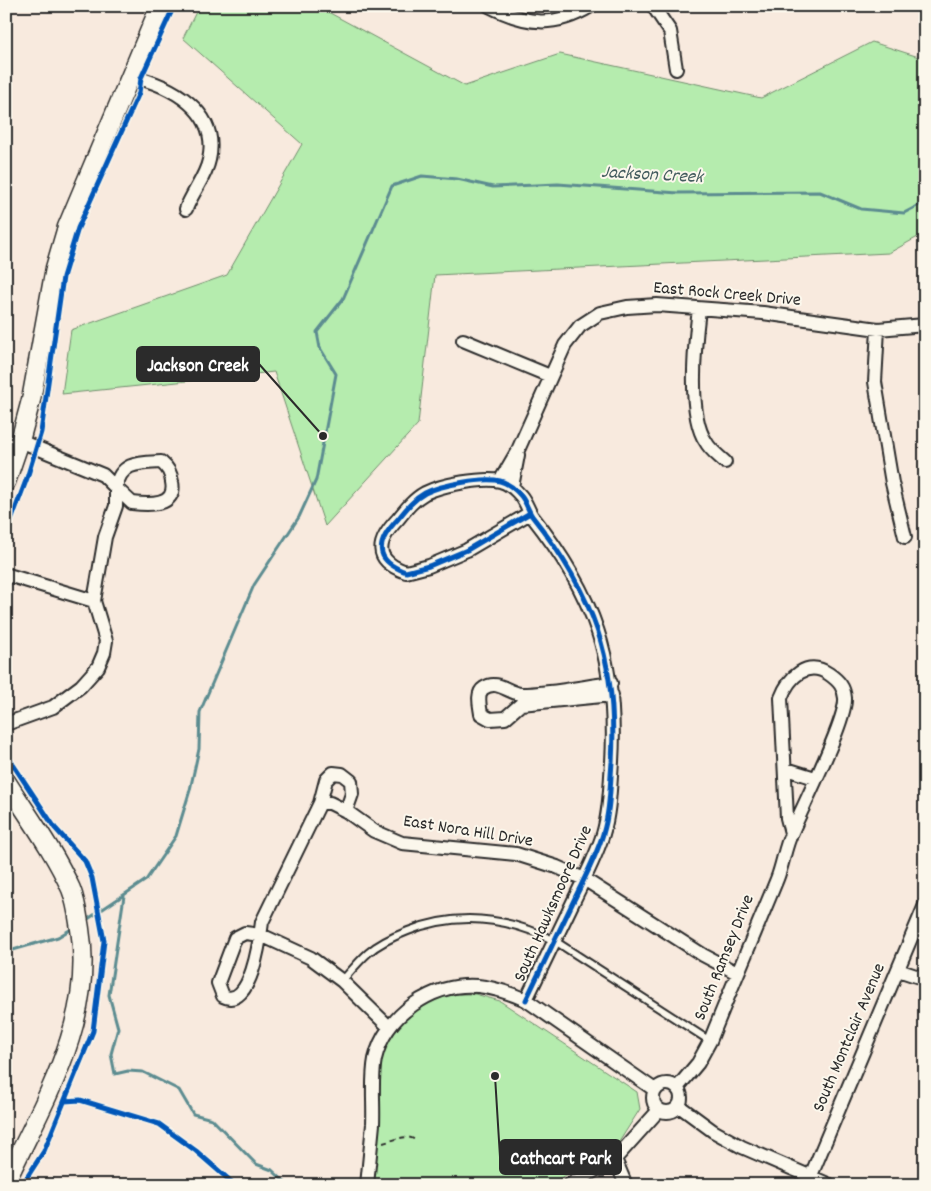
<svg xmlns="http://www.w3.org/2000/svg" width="931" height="1191" font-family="Dekko,sans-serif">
  <rect width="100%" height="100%" fill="#f8eade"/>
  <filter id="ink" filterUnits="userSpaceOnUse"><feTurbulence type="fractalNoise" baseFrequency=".02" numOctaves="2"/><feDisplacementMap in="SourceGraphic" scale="10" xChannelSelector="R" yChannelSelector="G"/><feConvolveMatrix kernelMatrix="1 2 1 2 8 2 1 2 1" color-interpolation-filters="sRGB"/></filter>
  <g filter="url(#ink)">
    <!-- green -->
    <path fill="#b5ecae" stroke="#708c6c" d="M 199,6 L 317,6 L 465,86 L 560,54 L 761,98 L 872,42 L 925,59 L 925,233 L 889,253 L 435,275 L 418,424 L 325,526 L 274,372 L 62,394 L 71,330 L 227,275 L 302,144 L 183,38 Z
      M 475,994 L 500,1001 L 637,1092 L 640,1109 L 619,1142 L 581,1168 L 552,1182 L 542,1185 L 397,1185 L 371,1181 L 377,1060 C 388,1032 413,1004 443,996 C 453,994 464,994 475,994 Z"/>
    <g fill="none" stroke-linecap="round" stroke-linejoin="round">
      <!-- stream -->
      <path stroke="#5c8c90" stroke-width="3" d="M 124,896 L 109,995 L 118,1028 L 111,1054 L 115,1074 L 128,1071 L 143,1072 L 179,1090 L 193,1114 L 212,1119 L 256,1164 L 272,1170 L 288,1185
        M 85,921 L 146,880 L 176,836 L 190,790 L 199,749 L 200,712 L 254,585 L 299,517 L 316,480 L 336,374 L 320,348 L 317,332 L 343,299 L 392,186 L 422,176 L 457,179 L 493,187 L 558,184 L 678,193 L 820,192 L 861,209 L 904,213 L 925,202
        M 6,952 L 58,937 L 73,928"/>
      <!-- lane casing -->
      <g stroke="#2b2b2b" stroke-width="10">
        <path id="lane" d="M 342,981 C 350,972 359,961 368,953 C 379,943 395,936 408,931 C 458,911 507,917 555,941 L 710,1041"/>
      </g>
      <!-- street casing -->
      <g stroke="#2b2b2b" stroke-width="16">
        <path id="street" d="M 489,6 C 526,25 555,28 591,6
          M 653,6 L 670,31 L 676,69
          M 130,76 C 171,85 220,111 209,160 C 206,176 192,193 186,209
          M 699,309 C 695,342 687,415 706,442 C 710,450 719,456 725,462
          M 878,329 L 875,382 L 892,483 L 905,537
          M 463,340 L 550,376
          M 161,462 C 168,468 171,473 172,482 C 177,507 148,505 132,503 L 116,488 C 120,462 139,463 161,462 Z
          M 500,481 L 518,450 L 565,345 L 580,326 L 600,313 L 627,307 L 657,305 L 763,313 L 878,329 L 925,325
          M 512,487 L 518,455
          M 8,575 L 94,601
          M 611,683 C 581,687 550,694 521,694 C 508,693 498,679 484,688 C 476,693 480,706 481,714 L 490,719 L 505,718 L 521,704 L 612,695
          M 6,724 L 53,707 L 81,686 L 98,667 L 104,653 L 106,641 L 94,601 L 105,537 L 116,506 L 116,488 L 103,475 L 20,441
          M 786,769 L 815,778
          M 320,803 L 326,780 L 333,773 L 342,774 L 351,781 L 352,794 L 346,811 L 374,831 L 402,843 L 516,854 L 557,867 L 584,879 L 703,955 L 737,973
          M 346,811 L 330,803 L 320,803 L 262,922 C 260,939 251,1010 223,996 L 218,983 L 235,938 L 245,933 L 261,935 L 311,958 L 342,981 L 389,1027
          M 898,970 L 925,979
          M 526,1000 C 542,967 558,934 574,900 C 584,879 596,857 603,834 C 610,811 610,786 612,762 C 618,662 594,594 532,516 C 528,510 526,502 521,496 C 516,490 508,483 500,481 C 483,477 441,485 425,493 C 414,499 406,509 398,519 C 377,541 372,560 406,572 L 429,566 L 467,550 L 530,513
          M653 1098a14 14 0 1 1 28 0a14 14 0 1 1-28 0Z
          M 677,1088 L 698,1063 L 710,1041 C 732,986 755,933 777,879 C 783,864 785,846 792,832 C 802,808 847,719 845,698 C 844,687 839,681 829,674 C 807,659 789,677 781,698 L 787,818 L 791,833
          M 679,1106 L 713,1131 L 742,1147 L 830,1185
          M 615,1159 L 626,1185
          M 367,1185 C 369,1165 371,1144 373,1124 C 374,1103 371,1080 375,1059 C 385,1015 433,982 478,986 C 496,988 510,993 526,1000 L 655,1090
          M 569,1185 L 615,1159 L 659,1110
          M 807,1185 L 925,905"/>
      </g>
      <!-- secondary casing -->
      <g stroke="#2b2b2b" stroke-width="21">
        <path id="secondary" d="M 6,482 L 20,441 L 31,400 L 55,268 L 67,227 L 160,6
          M 6,781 C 28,816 54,851 71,889 C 76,901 78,916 80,929 C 95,1021 43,1102 6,1182"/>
      </g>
      <!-- path -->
      <path stroke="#2b2b2b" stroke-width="2" stroke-dasharray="5 4" stroke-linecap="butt" d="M 383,1143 C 395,1140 406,1133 417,1141"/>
      <!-- lane -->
      <use href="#lane" stroke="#fbf7ec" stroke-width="6"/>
      <!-- street -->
      <use href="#street" stroke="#fbf7ec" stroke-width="12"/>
      <!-- secondary -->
      <use href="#secondary" stroke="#fbf7ec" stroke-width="18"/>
      <!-- cycleway casing -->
      <g stroke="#fbf7ec" stroke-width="8">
        <path id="cycleway" d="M 6,534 L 27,478 L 41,432 L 63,277 L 78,228 L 139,93 L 141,78 L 174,6
          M 6,754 L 55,828 L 85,861 L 92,878 L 104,941 L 93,1031 L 44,1151 L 22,1185
          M 526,1000 C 542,967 558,934 574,900 C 584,879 596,857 603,834 C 610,811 610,786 612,762 C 618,662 594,594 532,516 C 528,510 526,502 521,496 C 516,490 508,483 500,481 C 483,477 441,485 425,493 C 414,499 406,509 398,519 C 377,541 372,560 406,572 L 429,566 L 467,550 L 530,513
          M 65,1101 L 80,1100 L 159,1124 L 196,1151 L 235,1185"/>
      </g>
      <!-- cycleway -->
      <use href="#cycleway" stroke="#0057b8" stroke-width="5"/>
    </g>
  </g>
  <g text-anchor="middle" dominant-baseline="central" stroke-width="4" stroke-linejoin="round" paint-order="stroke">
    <!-- street labels -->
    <g font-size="18" fill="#2b2b2b" stroke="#fbf7ec">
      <text transform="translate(727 295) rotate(5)">East Rock Creek Drive</text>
      <text transform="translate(468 832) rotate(9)">East Nora Hill Drive</text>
      <text transform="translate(554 904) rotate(-66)">South Hawksmoore Drive</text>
      <text transform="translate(725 958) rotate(-68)">South Ramsey Drive</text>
      <text transform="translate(850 1038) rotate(-67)">South Montclair Avenue</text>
    </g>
    <!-- water labels -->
    <g font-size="19" font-style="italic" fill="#435c5e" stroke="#fbf7ec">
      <text transform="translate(652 176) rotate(3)">Jackson Creek</text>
    </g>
  </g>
  <!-- callouts -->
  <path fill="none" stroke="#2b2b2b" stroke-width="2" d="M323 436L259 364M495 1076L500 1157"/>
  <g fill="#2b2b2b" stroke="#fbf7ec" stroke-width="2">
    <circle cx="323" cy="436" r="5"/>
    <circle cx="495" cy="1076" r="5"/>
  </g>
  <g fill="#2b2b2b" stroke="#2b2b2b" stroke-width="2">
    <rect x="137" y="347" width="122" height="34" rx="5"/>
    <rect x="500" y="1140" width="121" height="34" rx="5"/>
  </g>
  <g font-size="19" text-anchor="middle" font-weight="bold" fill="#fff">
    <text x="198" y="371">Jackson Creek</text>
    <text x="561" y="1164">Cathcart Park</text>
  </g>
  <!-- margin -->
  <rect width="931" height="1191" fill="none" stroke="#fbf7ec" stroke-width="25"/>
  <rect x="12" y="12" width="906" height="1166" fill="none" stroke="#2b2b2b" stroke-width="2" filter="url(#ink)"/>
</svg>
